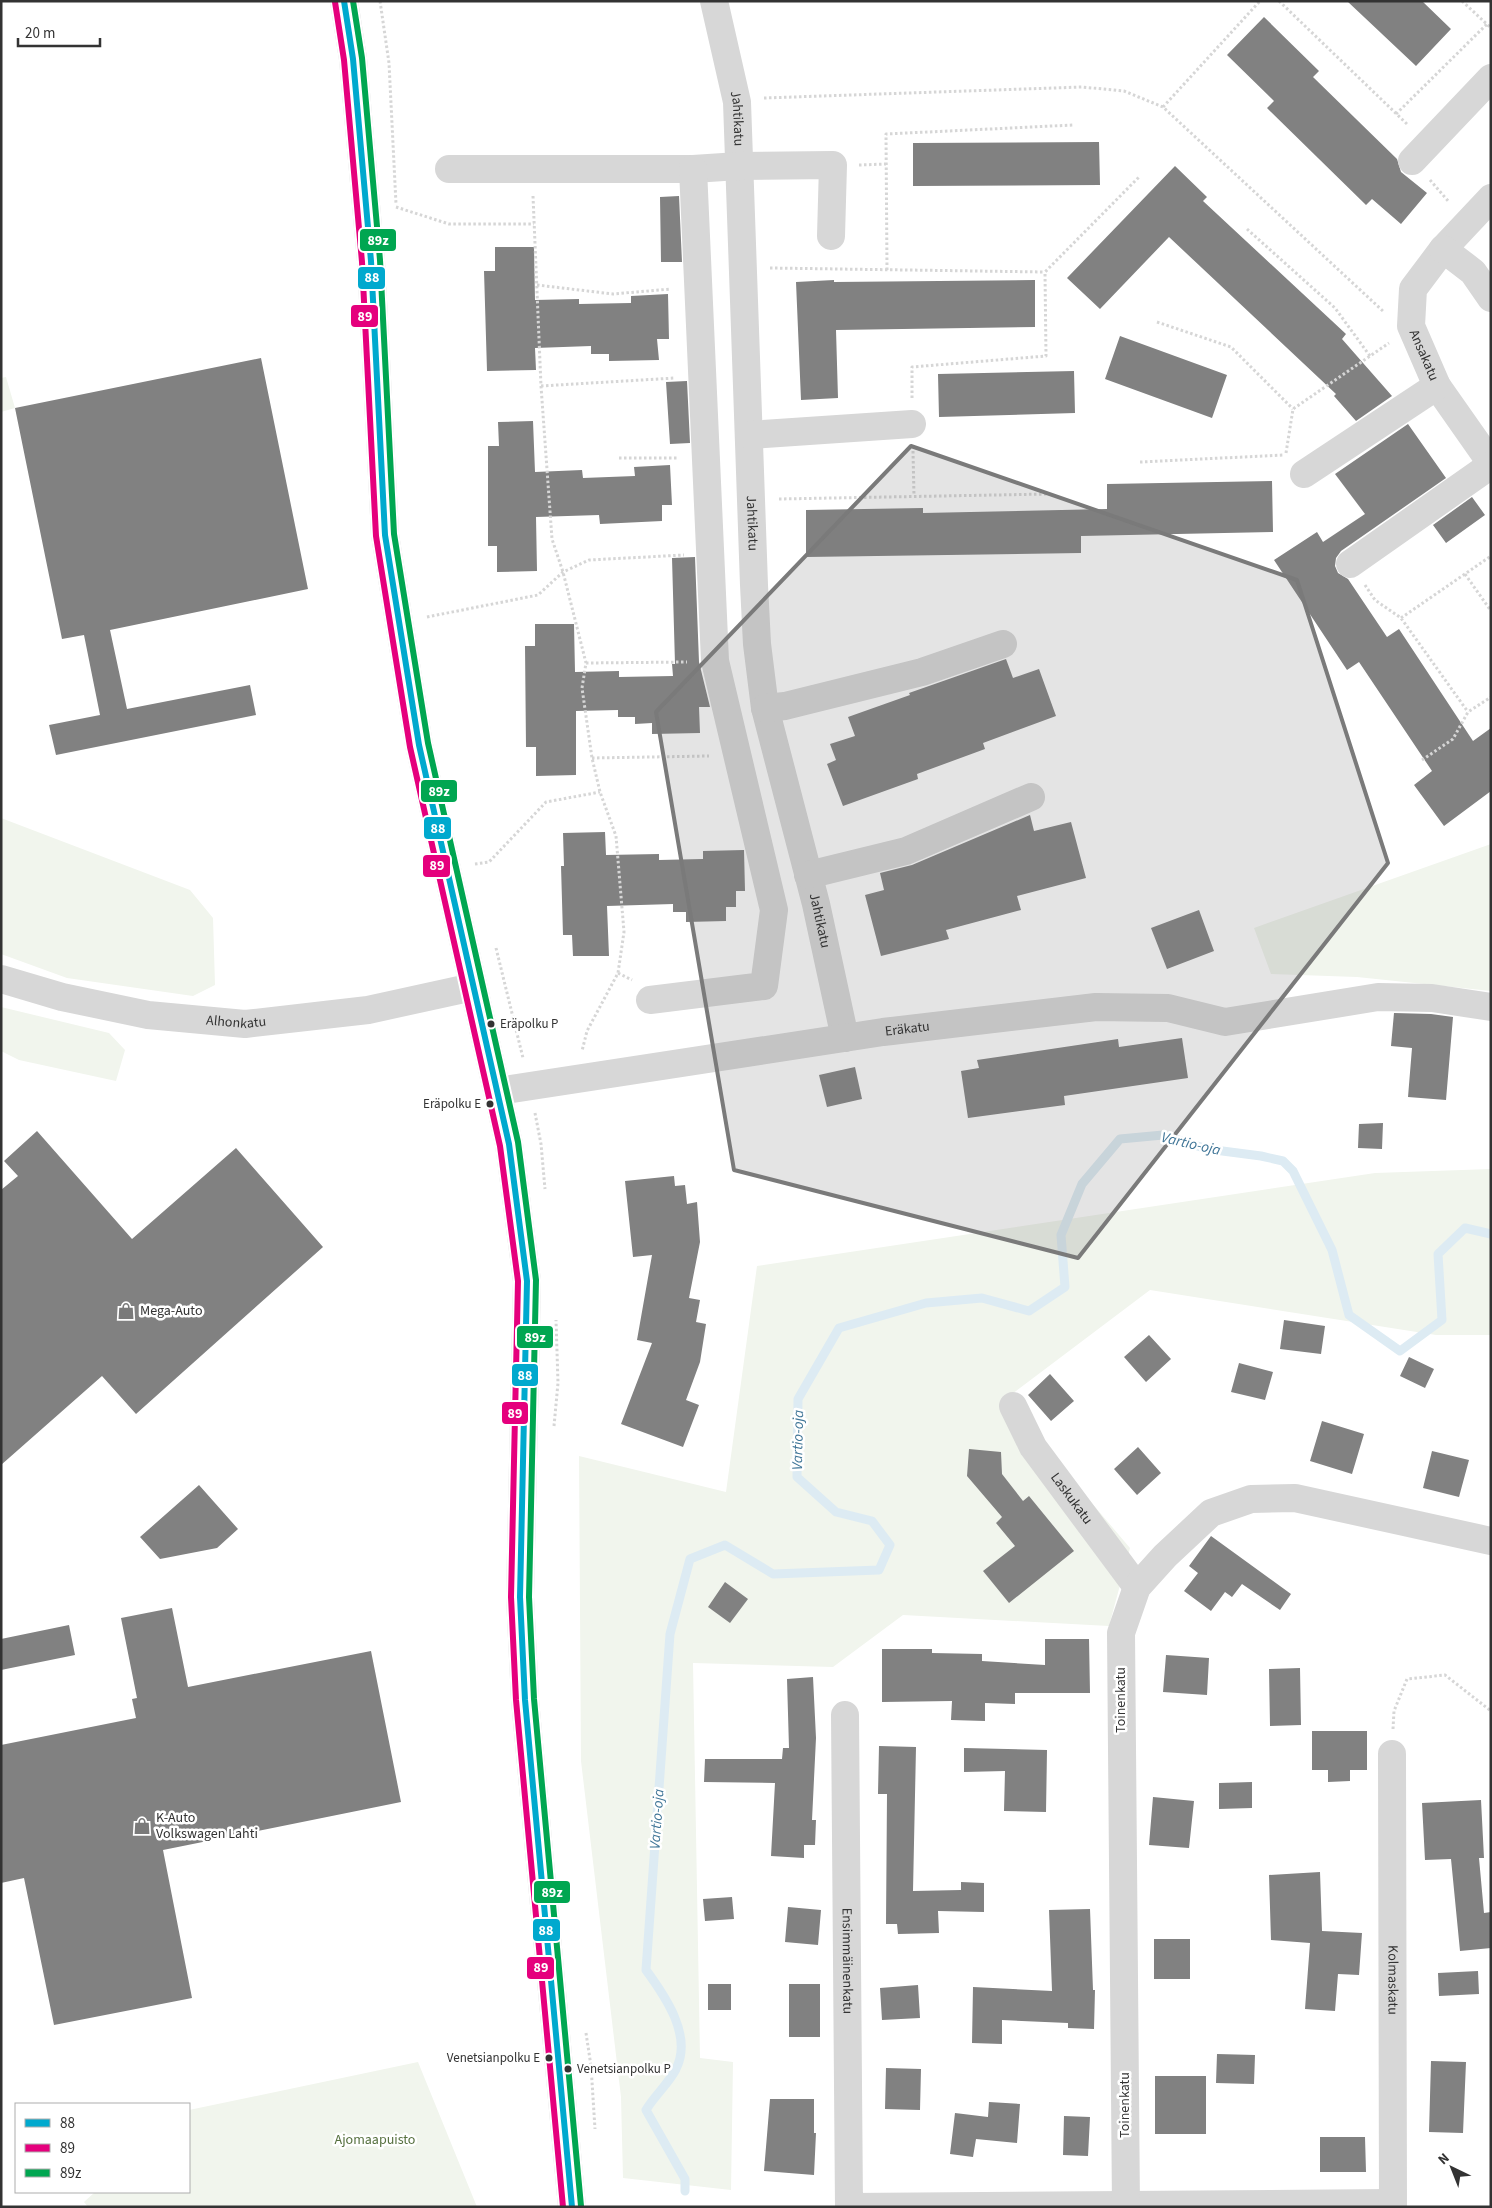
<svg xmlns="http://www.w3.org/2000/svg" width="1492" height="2208" font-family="'Source Sans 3',sans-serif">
  <rect width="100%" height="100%" fill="#fff"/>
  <!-- green -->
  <path fill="#f1f5ed" d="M 6,377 L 15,408 L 1,412 L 1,378 Z
    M 1,818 L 190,890 L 213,918 L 215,985 L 193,996 L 67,978 L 1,954 Z
    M 1491,844 L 1491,991 L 1357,977 L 1271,974 L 1254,928 Z
    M 1,1007 L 109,1033 L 125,1050 L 116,1081 L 19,1060 L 1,1051 Z
    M 1491,1169 L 1491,1335 L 1436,1335 L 1150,1290 L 1004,1400 L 1130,1548 L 1109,1626 L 903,1615 L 833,1667 L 693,1663 L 700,2058 L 733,2062 L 731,2190 L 623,2178 L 621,2097 L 581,1761 L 579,1456 L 726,1492 L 757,1266 L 1375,1173 Z
    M 418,2062 L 477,2207 L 88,2207 L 84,2202 L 95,2192 L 189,2192 L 189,2110 Z"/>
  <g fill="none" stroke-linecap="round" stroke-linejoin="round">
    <!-- stream -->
    <path stroke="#ddebf3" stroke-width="9" d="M 685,2191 L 685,2179 L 646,2110 C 654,2096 670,2082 676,2069 C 693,2036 665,1996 646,1970 L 670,1634 L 690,1559 L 725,1545 L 773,1574 L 879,1570 L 890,1545 L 872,1521 L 836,1512 L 797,1477 L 798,1399 L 839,1328 L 926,1303 L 982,1298 L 1029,1311 L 1065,1287 L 1061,1235 L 1082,1184 L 1120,1139 L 1163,1135 L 1207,1149 L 1261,1156 L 1283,1161 L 1293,1171 L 1332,1250 L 1349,1315 L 1400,1351 L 1442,1320 L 1438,1254 L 1465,1228 L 1491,1234"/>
  </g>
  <!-- building -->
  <path fill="#818181" d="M 1347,1 L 1422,1 L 1451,29 L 1416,66 Z
    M 1264,17 L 1319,71 L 1313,77 L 1397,159 L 1401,172 L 1427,193 L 1401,224 L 1372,199 L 1366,205 L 1267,108 L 1274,101 L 1227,55 Z
    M 1099,142 L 1100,185 L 913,186 L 913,143 Z
    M 1175,166 L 1207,197 L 1203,201 L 1346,334 L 1342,339 L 1392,396 L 1356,421 L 1334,396 L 1336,394 L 1169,237 L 1100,309 L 1067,278 Z
    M 679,196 L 682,262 L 661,262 L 660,197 Z
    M 495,247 L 534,247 L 535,300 L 579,299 L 579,304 L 631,303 L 631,296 L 668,294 L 669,339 L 657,339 L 659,360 L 609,361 L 609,354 L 591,354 L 591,346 L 535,348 L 536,370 L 487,371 L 484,271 L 495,271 Z
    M 834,280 L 834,282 L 1035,280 L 1035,327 L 836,330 L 838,398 L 801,400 L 796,282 Z
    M 1120,336 L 1227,375 L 1212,418 L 1105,379 Z
    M 261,358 L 308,589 L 110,630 L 127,709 L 250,685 L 256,715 L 56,755 L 49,725 L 100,715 L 84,635 L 62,639 L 15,408 Z
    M 1074,371 L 1075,413 L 939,417 L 938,374 Z
    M 687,381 L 690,443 L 670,444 L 666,382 Z
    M 533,421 L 535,472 L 582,470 L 583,478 L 635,476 L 634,467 L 670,465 L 672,505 L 662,505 L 662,521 L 600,524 L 599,515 L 536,517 L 537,571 L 497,572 L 497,546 L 488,546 L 488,446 L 499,446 L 498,422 Z
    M 1408,424 L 1446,478 L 1341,551 L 1336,558 L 1335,566 L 1338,573 L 1348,579 L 1387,637 L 1399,629 L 1473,741 L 1491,728 L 1491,791 L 1444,826 L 1414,785 L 1432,771 L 1359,662 L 1347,670 L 1274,560 L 1317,532 L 1323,542 L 1365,514 L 1335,474 Z
    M 1272,481 L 1273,532 L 1081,536 L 1081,553 L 806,557 L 806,510 L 923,508 L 923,513 L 1107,509 L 1107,484 Z
    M 1472,497 L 1485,515 L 1446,543 L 1433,525 Z
    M 695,557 L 699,662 L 710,707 L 699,707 L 700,733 L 652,734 L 652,723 L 635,724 L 635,717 L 618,717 L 618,710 L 576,711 L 576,775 L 536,776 L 536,747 L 526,747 L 525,646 L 535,646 L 535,624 L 574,624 L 575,672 L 619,671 L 619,677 L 673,676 L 672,664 L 675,664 L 672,558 Z
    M 1006,659 L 1013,678 L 1039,669 L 1056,716 L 983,743 L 985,749 L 917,774 L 918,779 L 843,806 L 827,764 L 836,760 L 830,744 L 855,736 L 848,717 L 910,695 L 909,693 Z
    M 1030,815 L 1034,831 L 1071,822 L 1086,878 L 1017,896 L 1021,910 L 946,930 L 949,939 L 881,956 L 865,895 L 884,890 L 880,873 L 912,865 Z
    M 605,832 L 606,855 L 659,854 L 659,860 L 703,859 L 703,851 L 744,850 L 745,891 L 736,891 L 736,907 L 726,907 L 726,921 L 686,922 L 686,912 L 673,912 L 673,904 L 607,906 L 609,956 L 573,956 L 572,935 L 563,935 L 561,866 L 564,866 L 563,833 Z
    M 1199,910 L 1214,951 L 1167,969 L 1151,928 Z
    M 1394,1013 L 1431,1014 L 1453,1017 L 1446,1100 L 1408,1097 L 1412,1048 L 1391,1046 Z
    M 1182,1038 L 1188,1078 L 1064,1096 L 1065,1105 L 968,1118 L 961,1071 L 979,1068 L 977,1060 L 1118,1039 L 1119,1047 Z
    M 855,1067 L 862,1099 L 827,1107 L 819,1075 Z
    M 1383,1123 L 1382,1149 L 1358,1148 L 1359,1124 Z
    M 37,1131 L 132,1239 L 236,1148 L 323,1247 L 136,1414 L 102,1376 L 1,1465 L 1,1190 L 18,1176 L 4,1161 Z
    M 674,1176 L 675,1186 L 685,1185 L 687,1204 L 697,1202 L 700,1242 L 689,1298 L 700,1300 L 696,1322 L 706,1324 L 700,1362 L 686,1400 L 699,1405 L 683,1447 L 621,1424 L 652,1343 L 637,1340 L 652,1255 L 633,1257 L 625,1181 Z
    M 1284,1320 L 1325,1326 L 1321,1354 L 1280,1349 Z
    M 1149,1335 L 1171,1359 L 1146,1382 L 1124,1357 Z
    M 1409,1357 L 1434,1369 L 1425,1388 L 1400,1376 Z
    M 1239,1363 L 1273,1372 L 1265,1400 L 1231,1392 Z
    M 1050,1374 L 1074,1401 L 1051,1421 L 1028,1395 Z
    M 1322,1421 L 1364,1434 L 1352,1474 L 1310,1461 Z
    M 1138,1447 L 1161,1473 L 1137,1495 L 1114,1469 Z
    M 969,1449 L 1001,1452 L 1002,1474 L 1023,1501 L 1029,1496 L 1074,1551 L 1009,1603 L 983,1571 L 1015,1546 L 996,1523 L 1002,1517 L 967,1476 Z
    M 1432,1451 L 1469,1460 L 1459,1497 L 1423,1488 Z
    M 199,1485 L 238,1529 L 217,1548 L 160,1559 L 140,1537 Z
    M 1211,1536 L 1291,1594 L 1280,1610 L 1242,1584 L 1232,1597 L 1225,1592 L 1211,1611 L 1184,1591 L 1198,1573 L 1189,1566 Z
    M 725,1582 L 748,1599 L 730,1623 L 708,1607 Z
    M 172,1608 L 188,1687 L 371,1651 L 401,1802 L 163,1850 L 192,1998 L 54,2025 L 24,1878 L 1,1883 L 1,1745 L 136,1718 L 132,1699 L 137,1698 L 121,1618 Z
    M 69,1625 L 75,1655 L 1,1670 L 1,1639 Z
    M 1045,1639 L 1089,1639 L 1090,1693 L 1015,1693 L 1015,1704 L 985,1703 L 985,1721 L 951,1720 L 952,1701 L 882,1702 L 882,1649 L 932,1649 L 932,1653 L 982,1654 L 982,1661 L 1045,1665 Z
    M 1166,1655 L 1209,1658 L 1207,1695 L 1163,1692 Z
    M 1300,1668 L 1301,1725 L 1270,1726 L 1269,1669 Z
    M 813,1677 L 816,1738 L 812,1820 L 816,1820 L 815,1845 L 804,1845 L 804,1858 L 771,1856 L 775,1783 L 704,1782 L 705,1759 L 782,1759 L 783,1748 L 789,1748 L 787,1679 Z
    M 1312,1731 L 1367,1731 L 1367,1770 L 1350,1770 L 1350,1781 L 1328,1782 L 1328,1770 L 1312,1770 Z
    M 879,1746 L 916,1747 L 913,1891 L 961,1890 L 961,1882 L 984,1883 L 984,1912 L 938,1911 L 939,1933 L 898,1934 L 897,1924 L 886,1924 L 887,1794 L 878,1794 Z
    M 964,1748 L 1047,1750 L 1046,1812 L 1004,1811 L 1005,1771 L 964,1772 Z
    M 1252,1782 L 1252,1808 L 1219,1809 L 1219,1783 Z
    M 1153,1797 L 1194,1801 L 1189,1848 L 1149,1845 Z
    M 1481,1800 L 1484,1858 L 1479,1858 L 1484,1913 L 1491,1912 L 1491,1948 L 1460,1951 L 1451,1859 L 1425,1860 L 1422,1803 Z
    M 1320,1872 L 1322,1931 L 1362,1933 L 1359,1975 L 1338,1974 L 1335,2011 L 1305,2009 L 1310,1943 L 1271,1940 L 1269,1875 Z
    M 732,1897 L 734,1919 L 705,1921 L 703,1899 Z
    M 788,1907 L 821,1910 L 818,1945 L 785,1942 Z
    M 1090,1909 L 1093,1990 L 1095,1990 L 1094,2029 L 1068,2028 L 1068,2023 L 1002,2020 L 1002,2044 L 972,2043 L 973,1987 L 1052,1991 L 1049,1910 Z
    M 1154,1939 L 1190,1939 L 1190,1979 L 1154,1979 Z
    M 1478,1971 L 1479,1994 L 1439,1996 L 1438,1973 Z
    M 708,1984 L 731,1984 L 731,2010 L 708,2010 Z
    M 789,1984 L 820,1984 L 820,2037 L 789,2037 Z
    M 918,1985 L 920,2018 L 882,2020 L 880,1988 Z
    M 1217,2054 L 1255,2055 L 1254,2084 L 1216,2083 Z
    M 1431,2061 L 1466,2062 L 1463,2133 L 1429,2132 Z
    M 886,2068 L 921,2069 L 920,2110 L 885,2109 Z
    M 1155,2076 L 1206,2076 L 1206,2134 L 1155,2134 Z
    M 770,2099 L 814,2099 L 814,2133 L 816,2133 L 814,2175 L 764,2171 Z
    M 989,2102 L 1020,2104 L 1017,2143 L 976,2139 L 973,2157 L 950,2154 L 955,2113 L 988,2117 Z
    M 1064,2116 L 1090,2117 L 1088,2156 L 1063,2155 Z
    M 1320,2137 L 1365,2137 L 1366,2172 L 1320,2172 Z"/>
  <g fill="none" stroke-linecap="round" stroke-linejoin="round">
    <!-- path -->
    <path stroke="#d6d6d6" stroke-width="3" stroke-dasharray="2.5 2.5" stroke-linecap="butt" d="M 380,1 L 389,63 L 396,204
      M 1279,1 L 1408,125
      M 1462,1 L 1491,28
      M 764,98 L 1082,87 L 1124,91 L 1163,107 L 1384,312
      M 1163,107 L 1260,1
      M 1396,114 L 1487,24
      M 859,165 L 886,164
      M 1430,180 L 1449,202
      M 533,196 L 541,386 L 552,539 L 563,572 L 586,663 L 582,688 L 592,758 L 600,792 L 616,836 L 624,932 L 618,973 L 587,1031 L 582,1051
      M 396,207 L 449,224 L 534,224
      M 1247,229 L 1335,308 L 1370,356
      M 770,268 L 1045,272
      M 887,270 L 886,134 L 1073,125
      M 537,285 L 613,294 L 671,289
      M 1157,322 L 1231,347 L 1293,409
      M 541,386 L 675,378
      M 912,398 L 912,367 L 1046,356 L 1045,272 L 1140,176
      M 913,451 L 914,496
      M 1286,453 L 1293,409 L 1389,343
      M 619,458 L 678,458
      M 1140,462 L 1284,455
      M 779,499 L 1049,494
      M 1465,574 L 1491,611
      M 1365,585 L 1375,600 L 1401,618 L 1468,712
      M 427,617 L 538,595 L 563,572 L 589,560 L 684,555
      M 1401,618 L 1491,556
      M 586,663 L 687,662
      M 592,758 L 709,756
      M 1422,760 L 1453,739 L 1468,712 L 1491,697
      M 475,864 L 489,862 L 546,802 L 600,792
      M 496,948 L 523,1058
      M 618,973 L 632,980
      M 535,1113 L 541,1144 L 545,1189
      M 554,1426 L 558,1383 L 556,1320
      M 1393,1729 L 1394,1711 L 1407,1679 L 1445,1675 L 1491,1711
      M 586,2033 L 591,2066 L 595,2129"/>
    <!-- minor -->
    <g stroke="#d7d7d7" stroke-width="28">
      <path d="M 344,1 L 353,59 L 371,261 L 385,535 L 419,745 L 509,1144 L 527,1281 L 520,1597 L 525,1700 L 572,2207"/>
      <path id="s1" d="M 714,1 L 737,102 L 754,585 L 757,644 L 765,708 L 816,904 L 845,1038"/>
      <path d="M 1412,161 L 1491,78"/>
      <path d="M 449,169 L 693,169 L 739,166 L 833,165 L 831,236"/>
      <path id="s2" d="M 1491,198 L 1443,249 L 1413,289 L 1411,326 L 1437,386 L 1491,463"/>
      <path d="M 1443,249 L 1473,272 L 1491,298"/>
      <path d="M 749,435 L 912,424"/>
      <path d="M 1304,474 L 1437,386"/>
      <path d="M 1350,564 L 1491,465"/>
      <path d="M 765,708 L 785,706 L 922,672 L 1003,644"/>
      <path d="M 808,875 L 906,851 L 1031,797"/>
      <path id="s3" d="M 1,979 L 62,997 L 148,1015 L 245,1024 L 368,1010 L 473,987"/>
      <path d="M 650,1000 L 764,986 L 774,910 L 715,661 L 693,169"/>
      <path id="s4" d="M 498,1091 L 883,1032 L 1096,1007 L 1168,1008 L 1225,1022 L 1378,997 L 1432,998 L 1491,1007"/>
      <path id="s5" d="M 1013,1406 L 1033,1447 L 1137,1587"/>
      <path id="s6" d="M 845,1715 L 849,2207 L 1393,2203"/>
      <path id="s7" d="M 1392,1754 L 1393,2207"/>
      <path d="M 1126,2207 L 1121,1633 L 1137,1587 L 1165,1556 L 1211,1513 L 1251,1499 L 1295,1498 L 1491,1541"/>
    </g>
    <!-- bus-1 casing -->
    <g stroke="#fff" stroke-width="10">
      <path id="bus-1" d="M 344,1 L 353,59 L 371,261 L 385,535 L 419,745 L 509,1144 L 527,1281 L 520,1597 L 525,1700 L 572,2207"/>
    </g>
    <!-- bus-2 casing -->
    <g stroke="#fff" stroke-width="10">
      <path id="bus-2" d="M 335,2 L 344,60 L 362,262 L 376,536 L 410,747 L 500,1146 L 518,1281 L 511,1597 L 516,1700 L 563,2207"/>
    </g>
    <!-- bus-3 casing -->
    <g stroke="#fff" stroke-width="10">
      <path id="bus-3" d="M 353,1 L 362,58 L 380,260 L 394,534 L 428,743 L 518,1142 L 536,1280 L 529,1597 L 534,1699 L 581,2206"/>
    </g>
    <!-- bus-1 -->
    <use href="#bus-1" stroke="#00a9ce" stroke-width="6"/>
    <!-- bus-2 -->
    <use href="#bus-2" stroke="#e5007d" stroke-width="6"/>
    <!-- bus-3 -->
    <use href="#bus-3" stroke="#00a651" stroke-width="6"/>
  </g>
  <!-- marked area -->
  <path fill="#7a7a7a" fill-opacity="0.2" stroke="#7a7a7a" stroke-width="4" stroke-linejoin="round" d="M 911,446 L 1297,580 L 1388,863 L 1078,1258 L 734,1170 L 656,712 Z"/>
  <!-- icons -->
  <defs>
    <g id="shop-bare" transform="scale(1.35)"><path d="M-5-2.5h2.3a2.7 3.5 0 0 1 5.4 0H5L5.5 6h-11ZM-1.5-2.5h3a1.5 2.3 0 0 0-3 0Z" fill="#7a7a7a" stroke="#fff" stroke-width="2.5" paint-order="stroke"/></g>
  </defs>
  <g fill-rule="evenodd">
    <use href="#shop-bare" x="126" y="1311"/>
    <use href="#shop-bare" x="142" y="1826"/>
  </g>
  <!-- markers -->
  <g fill="#333" stroke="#fff" stroke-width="2">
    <circle cx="491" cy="1024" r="4.5"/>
    <circle cx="490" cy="1104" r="4.5"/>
    <circle cx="549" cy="2058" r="4.5"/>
    <circle cx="568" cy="2069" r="4.5"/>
  </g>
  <g text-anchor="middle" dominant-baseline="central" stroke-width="5" stroke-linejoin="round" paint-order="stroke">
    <!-- bus labels -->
    <g font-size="13" fill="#333" stroke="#fff" text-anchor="start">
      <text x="500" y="1024">Eräpolku P</text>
      <text x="481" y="1104" text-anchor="end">Eräpolku E</text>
      <text x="540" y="2058" text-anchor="end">Venetsianpolku E</text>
      <text x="577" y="2069">Venetsianpolku P</text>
    </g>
    <!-- street labels -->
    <g font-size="14" fill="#333" stroke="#fff">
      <text stroke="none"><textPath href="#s1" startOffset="120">Jahtikatu</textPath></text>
      <text stroke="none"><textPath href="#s2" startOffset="189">Ansakatu</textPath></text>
      <text stroke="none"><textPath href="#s1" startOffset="525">Jahtikatu</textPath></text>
      <text stroke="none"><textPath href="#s1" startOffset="930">Jahtikatu</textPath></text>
      <text stroke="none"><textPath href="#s3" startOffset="240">Alhonkatu</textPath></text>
      <text stroke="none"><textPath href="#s4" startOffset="414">Eräkatu</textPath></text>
      <text stroke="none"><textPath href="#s5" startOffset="110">Laskukatu</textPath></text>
      <text transform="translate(1121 1700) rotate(-90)">Toinenkatu</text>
      <text stroke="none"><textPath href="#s6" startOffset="246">Ensimmäinenkatu</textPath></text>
      <text stroke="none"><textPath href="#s7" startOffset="226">Kolmaskatu</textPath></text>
      <text transform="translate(1125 2105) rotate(-90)">Toinenkatu</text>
    </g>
    <!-- poi labels -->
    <g font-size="14" fill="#333" stroke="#fff" text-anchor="start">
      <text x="140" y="1311">Mega-Auto</text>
      <text x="156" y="1818">K-Auto<tspan x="156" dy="16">Volkswagen Lahti</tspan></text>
    </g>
    <!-- park labels -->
    <g font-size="14" fill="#56703f" stroke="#fff">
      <text x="375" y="2140">Ajomaapuisto</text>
    </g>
    <!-- water labels -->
    <g font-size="15" font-style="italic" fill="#3f7597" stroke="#fff">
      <text transform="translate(1191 1144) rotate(13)">Vartio-oja</text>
      <text transform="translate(798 1440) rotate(-89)">Vartio-oja</text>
      <text transform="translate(657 1819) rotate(-86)">Vartio-oja</text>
    </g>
  </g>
  <g stroke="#fff" stroke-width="2">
    <rect x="359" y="228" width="38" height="24" rx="5" fill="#00a651"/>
    <rect x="357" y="266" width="29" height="24" rx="5" fill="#00a9ce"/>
    <rect x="350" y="304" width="29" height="24" rx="5" fill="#e5007d"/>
    <rect x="420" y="779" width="38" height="24" rx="5" fill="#00a651"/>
    <rect x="423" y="816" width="29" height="24" rx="5" fill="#00a9ce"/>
    <rect x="422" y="854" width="29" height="24" rx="5" fill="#e5007d"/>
    <rect x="516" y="1325" width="38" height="24" rx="5" fill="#00a651"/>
    <rect x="511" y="1363" width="28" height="24" rx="5" fill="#00a9ce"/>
    <rect x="501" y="1401" width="28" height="24" rx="5" fill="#e5007d"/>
    <rect x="533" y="1880" width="38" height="24" rx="5" fill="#00a651"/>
    <rect x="532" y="1918" width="29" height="24" rx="5" fill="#00a9ce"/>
    <rect x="526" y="1956" width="29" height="24" rx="5" fill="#e5007d"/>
  </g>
  <g font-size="14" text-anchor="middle" font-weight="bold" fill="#fff">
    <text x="378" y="245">89z</text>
    <text x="372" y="282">88</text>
    <text x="365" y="321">89</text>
    <text x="439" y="796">89z</text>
    <text x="438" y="833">88</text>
    <text x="437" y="870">89</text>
    <text x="535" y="1342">89z</text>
    <text x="525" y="1380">88</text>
    <text x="515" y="1418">89</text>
    <text x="552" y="1897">89z</text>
    <text x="546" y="1935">88</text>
    <text x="541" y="1972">89</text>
  </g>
  <!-- border -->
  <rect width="1492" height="2208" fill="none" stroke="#333333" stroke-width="5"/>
  <!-- legend -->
  <rect x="15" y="2103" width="175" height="90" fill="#ffffff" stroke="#adadad"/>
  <rect x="25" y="2119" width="25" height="8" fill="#00a9ce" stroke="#adadad"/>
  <text x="60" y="2128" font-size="15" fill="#333333">88</text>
  <rect x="25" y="2144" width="25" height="8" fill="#e5007d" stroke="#adadad"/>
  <text x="60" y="2153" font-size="15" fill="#333333">89</text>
  <rect x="25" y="2169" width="25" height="8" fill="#00a651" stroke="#adadad"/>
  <text x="60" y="2178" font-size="15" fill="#333333">89z</text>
  <!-- north arrow -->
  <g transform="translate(1452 2168) rotate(317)" stroke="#ffffff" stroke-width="4" paint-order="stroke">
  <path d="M0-4L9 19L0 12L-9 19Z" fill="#333333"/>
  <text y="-8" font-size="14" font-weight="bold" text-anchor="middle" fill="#333333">N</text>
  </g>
  <!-- scale -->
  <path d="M18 38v8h82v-8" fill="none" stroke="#333333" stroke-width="2.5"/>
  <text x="25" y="38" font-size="15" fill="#333333" stroke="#ffffff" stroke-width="4" paint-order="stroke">20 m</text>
</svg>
